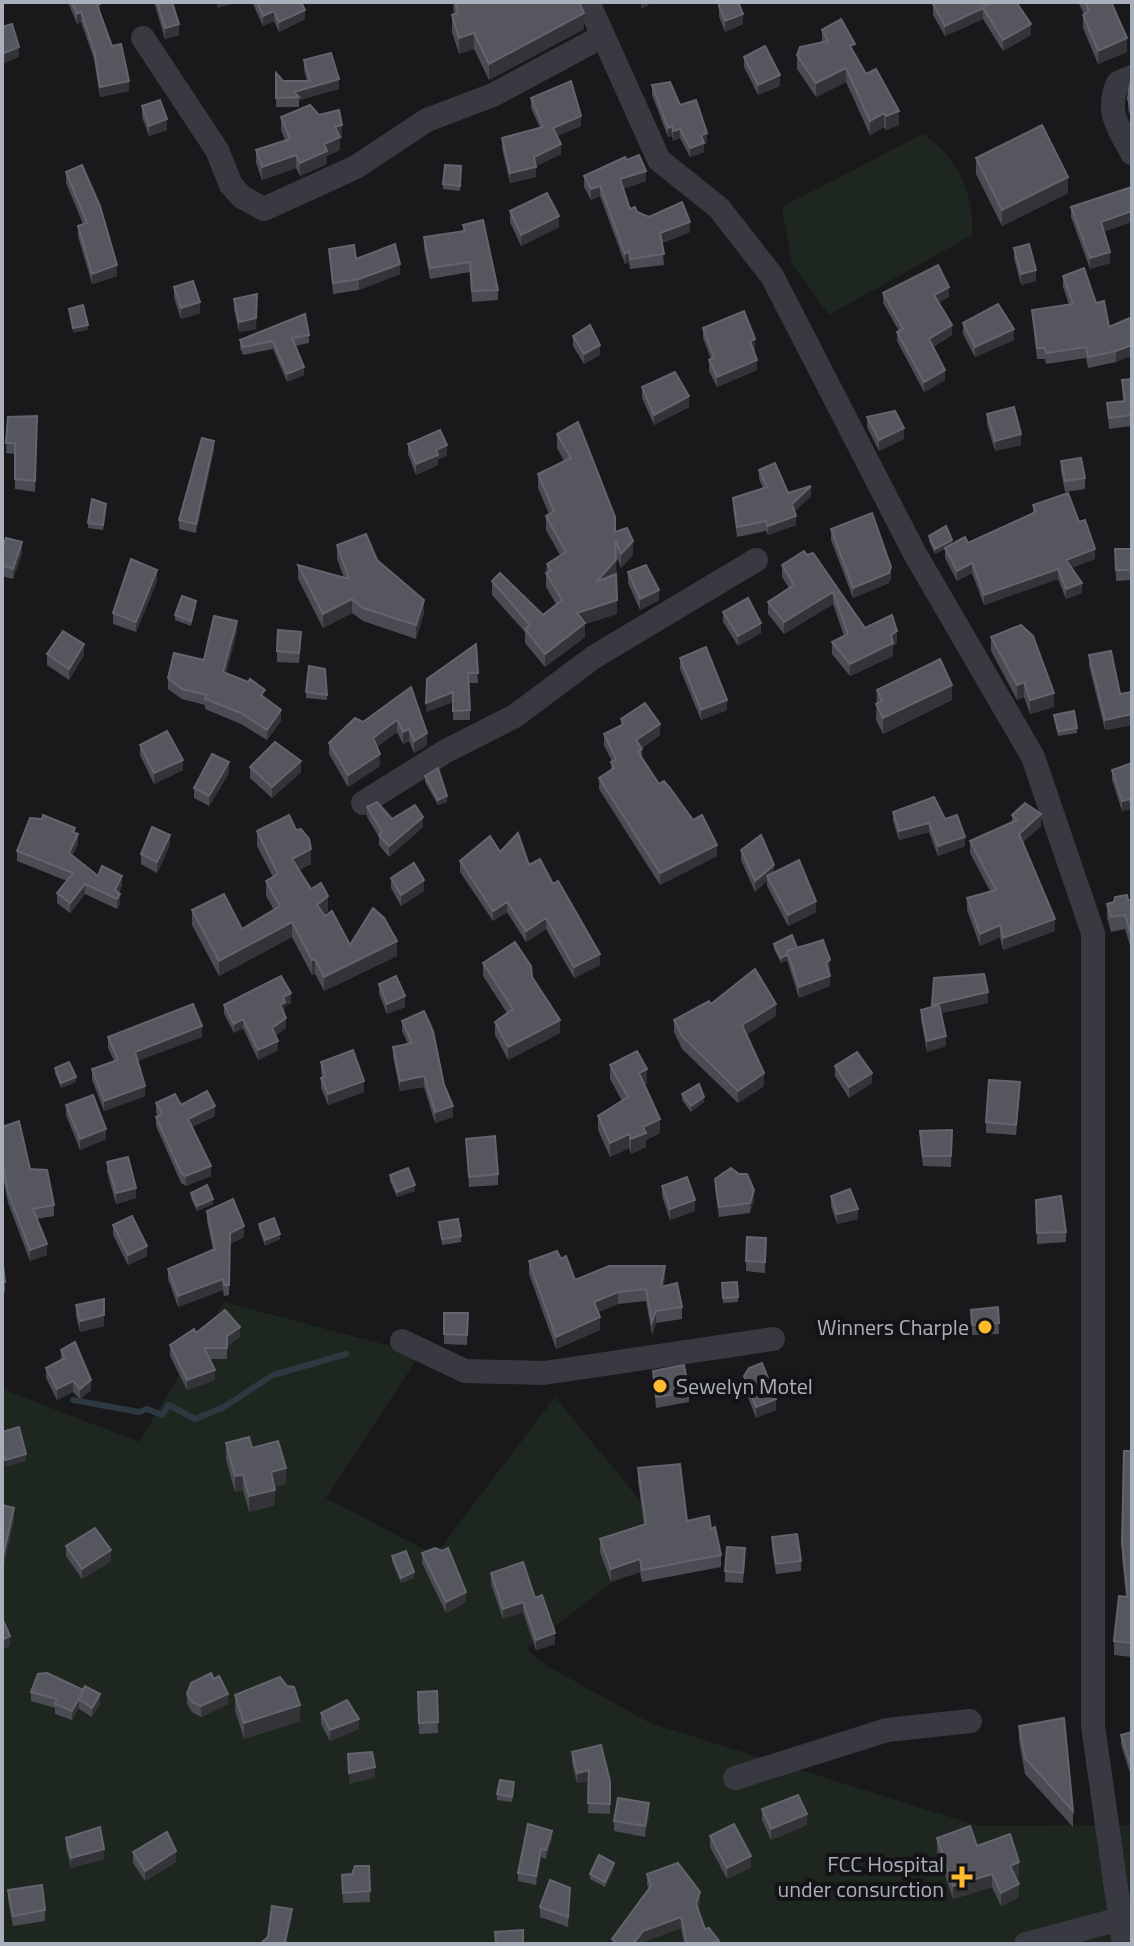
<svg xmlns="http://www.w3.org/2000/svg" width="1134" height="1946" font-family="'Titillium Web',sans-serif">
  <rect width="100%" height="100%" fill="#19191b"/>
  <!-- green -->
  <path fill="#1e271f" d="M 923,134 C 958,158 974,192 972,235 L 829,315 L 792,264 L 782,207 Z
    M 224,1302 L 420,1354 L 326,1498 L 435,1555 L 555,1397 L 670,1537 L 526,1649 L 547,1666 L 650,1723 L 979,1826 L 1132,1825 L 1132,1944 L 2,1944 L 2,1389 L 139,1442 Z"/>
  <g fill="none" stroke-linecap="round" stroke-linejoin="round">
    <!-- stream -->
    <path stroke="#2d3841" stroke-width="6" d="M 73,1400 L 139,1412 L 147,1409 L 162,1415 L 169,1405 L 195,1419 L 224,1407 L 273,1375 L 346,1354"/>
    <!-- minor -->
    <path stroke="#393a41" stroke-width="24" d="M 588,2 L 659,160 L 719,208 L 772,276 L 914,552 L 1033,757 L 1093,933 L 1093,1726 L 1124,1944
      M 143,38 L 217,150 L 231,185 L 242,197 L 264,209 L 356,167 L 427,120 L 493,95 L 603,36
      M 1132,77 L 1118,83 C 1105,111 1119,129 1132,153
      M 363,803 L 446,751 L 515,716 L 594,657 L 756,560
      M 402,1341 L 465,1371 L 544,1373 L 773,1339
      M 735,1778 L 887,1730 L 970,1721
      M 1026,1944 L 1120,1919"/>
  </g>
  <!-- wall -->
  <path fill="#4b4b53" d="M 68,2 L 99,2 L 100,12 L 129,91 L 100,97 L 94,59 L 81,22 L 77,24 Z
    M 154,2 L 172,2 L 179,35 L 165,39 Z
    M 252,2 L 301,2 L 305,19 L 279,32 L 274,21 L 263,26 Z
    M 453,2 L 579,2 L 584,29 L 489,80 L 474,49 L 459,54 L 452,32 L 452,15 L 454,15 Z
    M 938,2 L 986,2 L 984,4 L 985,6 L 1031,35 L 1003,51 L 983,19 L 945,36 L 933,15 L 933,4 Z
    M 1078,2 L 1111,2 L 1127,52 L 1098,64 L 1083,28 L 1083,15 L 1084,14 Z
    M 719,6 L 743,24 L 725,32 L 719,16 Z
    M 822,30 L 855,55 L 866,74 L 899,125 L 886,130 L 884,127 L 870,135 L 846,82 L 816,97 L 797,69 L 797,55 L 822,42 Z
    M 744,57 L 780,86 L 758,95 L 744,67 Z
    M 304,60 L 339,89 L 299,100 L 299,107 L 276,107 L 276,73 L 283,81 L 307,81 L 304,70 Z
    M 1132,83 L 1132,121 L 1128,109 L 1128,99 Z
    M 652,85 L 680,105 L 707,143 L 704,144 L 704,152 L 690,157 L 680,138 L 673,141 L 672,136 L 668,137 L 652,95 Z
    M 531,98 L 581,126 L 557,136 L 561,154 L 536,166 L 536,177 L 510,183 L 502,148 L 502,138 L 540,128 L 531,108 Z
    M 142,106 L 167,130 L 149,136 L 142,117 Z
    M 281,117 L 342,138 L 340,139 L 340,150 L 327,156 L 327,164 L 300,176 L 296,168 L 262,180 L 256,163 L 256,150 L 285,140 L 281,130 Z
    M 976,158 L 1068,193 L 1002,226 L 976,174 Z
    M 627,160 L 646,181 L 623,189 L 630,209 L 690,232 L 662,243 L 664,265 L 630,269 L 629,262 L 625,264 L 600,196 L 591,200 L 584,187 L 584,176 Z
    M 461,166 L 460,191 L 443,189 L 443,184 Z
    M 66,172 L 117,276 L 92,284 L 78,236 L 78,226 L 83,224 L 66,183 Z
    M 1071,207 L 1104,232 L 1110,263 L 1090,269 L 1071,217 Z
    M 510,211 L 559,227 L 521,246 L 510,222 Z
    M 463,225 L 498,290 L 498,300 L 472,302 L 470,272 L 430,279 L 424,248 L 424,237 L 463,231 Z
    M 1014,248 L 1036,281 L 1021,285 L 1014,258 Z
    M 329,249 L 356,259 L 400,274 L 359,290 L 333,294 Z
    M 1063,276 L 1096,303 L 1109,327 L 1132,317 L 1116,362 L 1088,368 L 1086,358 L 1046,364 L 1045,359 L 1037,359 L 1032,310 L 1069,305 L 1063,287 Z
    M 174,287 L 200,313 L 181,319 L 174,298 Z
    M 883,293 L 949,297 L 938,302 L 952,335 L 933,347 L 945,380 L 924,392 L 897,341 L 897,332 L 899,331 L 883,303 Z
    M 234,299 L 256,329 L 239,332 L 234,310 Z
    M 963,323 L 1014,340 L 975,357 L 963,334 Z
    M 703,328 L 755,350 L 754,350 L 757,370 L 717,387 L 709,371 L 709,360 L 711,359 L 703,338 Z
    M 309,335 L 309,343 L 295,346 L 304,375 L 287,382 L 273,349 L 243,355 L 240,348 L 240,340 Z
    M 573,336 L 600,355 L 584,364 L 573,346 Z
    M 1132,379 L 1132,432 L 1131,426 L 1109,429 L 1107,403 L 1123,401 L 1122,380 Z
    M 642,387 L 689,407 L 654,425 L 642,398 Z
    M 987,414 L 1021,445 L 995,451 L 987,424 Z
    M 37,416 L 35,492 L 15,489 L 15,454 L 6,453 L 8,417 Z
    M 867,417 L 904,439 L 879,451 L 867,427 Z
    M 557,434 L 615,532 L 633,555 L 621,568 L 616,555 L 617,614 L 585,624 L 585,637 L 545,667 L 525,643 L 525,632 L 492,595 L 492,581 L 543,615 L 556,604 L 546,587 L 546,573 L 547,564 L 560,555 L 546,530 L 546,516 L 549,514 L 538,488 L 538,474 L 564,461 L 557,448 Z
    M 408,444 L 447,456 L 438,459 L 438,465 L 416,475 L 408,454 Z
    M 214,450 L 196,533 L 179,529 L 179,520 Z
    M 1061,461 L 1085,478 L 1085,489 L 1065,492 L 1061,471 Z
    M 759,470 L 788,493 L 811,496 L 795,511 L 796,525 L 768,535 L 766,531 L 737,537 L 733,507 L 733,498 L 763,488 L 759,479 Z
    M 1033,505 L 1079,522 L 1095,559 L 1071,568 L 1082,593 L 1066,599 L 1058,579 L 984,605 L 972,573 L 957,581 L 945,558 L 945,549 L 935,554 L 929,541 L 929,536 L 952,544 L 968,543 L 1033,514 Z
    M 106,509 L 103,530 L 88,528 L 88,523 Z
    M 831,529 L 891,578 L 889,583 L 853,598 L 831,540 Z
    M 337,545 L 377,560 L 424,613 L 416,639 L 363,621 L 352,613 L 323,628 L 298,579 L 298,565 L 344,578 L 337,559 Z
    M 1115,549 L 1132,549 L 1132,580 L 1116,581 Z
    M 2,550 L 22,553 L 13,579 L 2,576 Z
    M 804,551 L 865,628 L 897,643 L 893,646 L 893,656 L 850,676 L 832,654 L 832,642 L 844,636 L 833,604 L 784,634 L 768,614 L 768,602 L 789,588 L 782,577 L 782,565 Z
    M 628,572 L 659,600 L 640,610 L 628,583 Z
    M 157,581 L 136,632 L 113,624 L 113,613 Z
    M 196,606 L 191,626 L 175,620 L 175,615 Z
    M 723,612 L 761,633 L 738,646 L 723,622 Z
    M 237,632 L 226,673 L 265,698 L 281,721 L 267,740 L 241,724 L 205,709 L 205,705 L 182,699 L 168,689 L 168,678 L 204,660 Z
    M 991,637 L 1054,707 L 1030,714 L 1024,697 L 1017,700 L 991,651 Z
    M 301,642 L 299,663 L 277,662 L 277,651 Z
    M 476,644 L 478,683 L 469,683 L 470,720 L 453,720 L 453,702 L 426,712 Z
    M 47,654 L 84,655 L 69,680 L 47,665 Z
    M 1089,655 L 1120,694 L 1132,692 L 1132,725 L 1105,730 L 1089,666 Z
    M 680,658 L 727,710 L 701,720 L 680,669 Z
    M 325,669 L 327,700 L 306,698 L 306,692 Z
    M 411,687 L 427,745 L 414,753 L 409,741 L 403,744 L 397,732 L 377,747 L 380,766 L 348,787 L 329,754 L 329,743 L 363,722 Z
    M 877,690 L 952,700 L 883,734 L 876,720 Z
    M 1054,715 L 1077,728 L 1077,733 L 1058,736 Z
    M 621,719 L 660,735 L 642,748 L 642,759 L 659,784 L 717,856 L 660,885 L 599,789 L 599,778 L 611,770 L 612,761 L 604,746 L 604,734 L 621,726 Z
    M 140,745 L 183,770 L 154,784 L 140,755 Z
    M 1132,763 L 1132,816 L 1130,809 L 1122,811 L 1112,780 L 1112,770 Z
    M 250,767 L 301,772 L 272,798 L 250,778 Z
    M 229,773 L 209,806 L 194,798 L 194,788 Z
    M 425,776 L 447,802 L 438,805 L 425,782 Z
    M 367,807 L 392,819 L 423,827 L 389,857 L 379,845 L 379,837 L 367,817 Z
    M 893,812 L 945,819 L 965,846 L 938,856 L 929,832 L 899,840 L 893,821 Z
    M 1012,815 L 1041,826 L 1023,842 L 1055,931 L 1003,950 L 1000,937 L 980,946 L 967,910 L 967,898 L 990,891 L 970,853 L 970,841 L 1012,822 Z
    M 257,831 L 311,864 L 299,870 L 311,889 L 328,911 L 324,914 L 350,945 L 397,956 L 324,991 L 315,974 L 312,975 L 292,937 L 219,976 L 192,925 L 192,910 L 242,929 L 274,910 L 266,896 L 266,881 L 273,877 L 257,846 Z
    M 75,833 L 78,844 L 72,856 L 98,876 L 122,885 L 119,893 L 120,904 L 117,909 L 85,894 L 70,913 L 57,903 L 57,893 L 67,881 L 17,861 L 17,851 Z
    M 170,845 L 157,873 L 141,864 L 141,854 Z
    M 741,850 L 774,873 L 816,912 L 788,926 L 767,886 L 767,881 L 755,892 L 741,860 Z
    M 500,852 L 529,865 L 553,884 L 600,965 L 574,978 L 546,929 L 526,942 L 507,912 L 493,921 L 460,872 L 460,861 Z
    M 391,878 L 424,891 L 401,906 L 391,888 Z
    M 1132,900 L 1132,952 L 1125,929 L 1111,932 L 1107,918 L 1107,904 Z
    M 774,944 L 797,948 L 830,971 L 829,972 L 830,986 L 799,998 L 787,960 L 781,963 L 774,949 Z
    M 483,963 L 532,977 L 560,1033 L 508,1060 L 495,1035 L 495,1022 L 507,1013 L 483,976 Z
    M 379,984 L 405,1007 L 387,1014 L 379,994 Z
    M 291,1003 L 285,1006 L 285,1011 L 284,1012 L 286,1028 L 276,1035 L 278,1050 L 258,1060 L 243,1028 L 234,1033 L 224,1014 L 224,1005 Z
    M 988,1003 L 941,1013 L 946,1046 L 927,1052 L 921,1020 L 921,1010 Z
    M 711,1004 L 776,1016 L 746,1035 L 764,1086 L 738,1103 L 682,1049 L 674,1032 L 674,1020 Z
    M 402,1021 L 444,1085 L 453,1117 L 435,1123 L 424,1087 L 400,1091 L 393,1057 L 393,1047 L 408,1044 L 402,1031 Z
    M 108,1037 L 202,1037 L 137,1061 L 145,1096 L 104,1111 L 92,1080 L 92,1069 L 114,1061 L 108,1048 Z
    M 321,1062 L 364,1092 L 328,1105 L 321,1088 L 321,1078 L 322,1077 L 321,1072 Z
    M 610,1065 L 647,1084 L 644,1085 L 660,1133 L 646,1140 L 646,1147 L 631,1154 L 629,1148 L 610,1157 L 598,1130 L 598,1116 L 622,1101 L 610,1079 Z
    M 835,1066 L 872,1083 L 849,1098 L 835,1076 Z
    M 55,1068 L 76,1082 L 61,1088 L 55,1073 Z
    M 1020,1092 L 1016,1135 L 986,1133 L 986,1122 Z
    M 682,1094 L 704,1102 L 691,1112 L 682,1100 Z
    M 156,1103 L 181,1105 L 215,1116 L 192,1127 L 211,1176 L 186,1186 L 181,1183 L 156,1126 L 156,1117 L 158,1116 L 156,1113 Z
    M 66,1105 L 106,1139 L 80,1150 L 66,1115 Z
    M 2,1127 L 54,1205 L 54,1216 L 37,1219 L 47,1255 L 30,1261 L 8,1203 L 2,1173 Z
    M 952,1130 L 951,1167 L 923,1166 L 920,1142 L 920,1131 Z
    M 466,1139 L 498,1174 L 498,1185 L 469,1187 Z
    M 107,1162 L 136,1198 L 116,1204 L 107,1172 Z
    M 390,1175 L 415,1191 L 397,1197 L 390,1181 Z
    M 715,1179 L 754,1200 L 750,1213 L 719,1217 L 715,1190 Z
    M 662,1186 L 695,1211 L 670,1220 L 662,1196 Z
    M 191,1193 L 213,1204 L 197,1211 L 191,1198 Z
    M 831,1196 L 858,1219 L 837,1224 L 831,1206 Z
    M 1036,1200 L 1066,1232 L 1066,1242 L 1037,1244 Z
    M 207,1211 L 244,1237 L 230,1244 L 229,1295 L 224,1296 L 223,1290 L 178,1307 L 168,1279 L 168,1269 L 213,1250 L 207,1221 Z
    M 439,1222 L 461,1236 L 461,1242 L 442,1245 Z
    M 259,1224 L 280,1239 L 265,1246 L 259,1229 Z
    M 113,1225 L 147,1256 L 128,1265 L 113,1235 Z
    M 766,1249 L 765,1273 L 746,1271 L 746,1261 Z
    M 2,1257 L 5,1282 L 5,1292 L 2,1293 Z
    M 561,1259 L 575,1280 L 665,1278 L 663,1287 L 682,1307 L 682,1319 L 656,1323 L 652,1335 L 646,1301 L 618,1304 L 598,1312 L 600,1330 L 556,1349 L 529,1274 L 529,1261 Z
    M 737,1282 L 738,1302 L 723,1303 L 722,1283 Z
    M 104,1299 L 104,1326 L 80,1332 L 76,1316 L 76,1305 Z
    M 998,1307 L 999,1334 L 972,1335 L 971,1310 Z
    M 444,1313 L 468,1313 L 467,1345 L 444,1344 Z
    M 196,1333 L 240,1337 L 227,1346 L 227,1359 L 209,1359 L 215,1380 L 187,1390 L 170,1356 L 170,1345 Z
    M 61,1350 L 91,1390 L 80,1399 L 73,1392 L 57,1400 L 46,1378 L 46,1368 L 61,1360 Z
    M 653,1371 L 689,1392 L 689,1402 L 656,1408 Z
    M 744,1376 L 776,1410 L 756,1418 L 744,1387 Z
    M 226,1443 L 252,1448 L 286,1484 L 274,1487 L 275,1505 L 249,1512 L 243,1490 L 235,1492 L 226,1459 Z
    M 1124,1451 L 1132,1451 L 1132,1657 L 1114,1655 L 1114,1641 L 1126,1597 L 1122,1557 Z
    M 638,1468 L 687,1521 L 711,1529 L 721,1555 L 721,1567 L 642,1582 L 640,1572 L 611,1582 L 600,1552 L 600,1539 L 644,1524 L 638,1481 Z
    M 772,1537 L 801,1561 L 801,1571 L 776,1574 L 772,1548 Z
    M 66,1546 L 111,1561 L 82,1579 L 66,1556 Z
    M 422,1553 L 466,1602 L 446,1613 L 422,1563 Z
    M 392,1556 L 414,1578 L 401,1583 L 392,1561 Z
    M 745,1559 L 743,1583 L 725,1582 L 725,1571 Z
    M 491,1573 L 535,1598 L 555,1644 L 536,1650 L 523,1612 L 503,1619 L 491,1584 Z
    M 437,1691 L 438,1733 L 419,1734 L 418,1692 Z
    M 31,1692 L 100,1704 L 92,1717 L 79,1709 L 79,1707 L 72,1720 L 55,1714 L 55,1708 L 31,1701 Z
    M 187,1694 L 228,1704 L 201,1717 L 192,1712 L 187,1704 Z
    M 235,1695 L 300,1721 L 244,1739 L 235,1710 Z
    M 321,1713 L 359,1729 L 330,1741 L 321,1724 Z
    M 1019,1726 L 1073,1811 L 1073,1827 L 1025,1774 L 1019,1741 Z
    M 1132,1732 L 1132,1779 L 1121,1745 L 1121,1735 Z
    M 572,1752 L 610,1781 L 610,1814 L 588,1813 L 589,1781 L 577,1783 L 572,1763 Z
    M 514,1787 L 512,1802 L 497,1800 L 497,1794 Z
    M 762,1809 L 807,1825 L 771,1840 L 762,1820 Z
    M 649,1814 L 645,1837 L 614,1831 L 614,1821 Z
    M 710,1836 L 751,1867 L 727,1879 L 710,1847 Z
    M 66,1838 L 104,1859 L 71,1868 L 66,1848 Z
    M 937,1838 L 977,1846 L 1019,1876 L 1016,1877 L 1019,1897 L 1001,1906 L 992,1887 L 953,1899 L 937,1851 Z
    M 552,1839 L 546,1859 L 541,1857 L 536,1885 L 518,1881 L 518,1873 Z
    M 133,1852 L 176,1862 L 145,1881 L 133,1863 Z
    M 369,1866 L 370,1902 L 343,1903 L 342,1875 L 352,1874 Z
    M 614,1868 L 605,1887 L 590,1879 L 590,1874 Z
    M 647,1874 L 700,1902 L 698,1909 L 705,1929 L 719,1944 L 684,1944 L 681,1928 L 643,1942 L 641,1944 L 612,1944 L 612,1939 L 649,1890 L 647,1885 Z
    M 570,1888 L 568,1927 L 540,1917 L 540,1907 Z
    M 8,1890 L 45,1910 L 45,1921 L 13,1926 L 8,1900 Z"/>
  <!-- shaded-wall -->
  <path fill="#333338" d="M 217,2 L 239,2 L 217,8 Z
    M 641,2 L 654,2 L 641,9 Z
    M 983,8 L 983,19 L 945,36 L 945,26 Z
    M 305,10 L 305,19 L 279,32 L 279,22 Z
    M 274,11 L 274,21 L 263,26 L 263,16 Z
    M 81,12 L 81,22 L 77,24 L 77,14 Z
    M 584,13 L 584,29 L 489,80 L 489,64 Z
    M 743,14 L 743,24 L 725,32 L 725,21 Z
    M 179,24 L 179,35 L 165,39 L 165,28 Z
    M 1031,24 L 1031,35 L 1003,51 L 1003,40 Z
    M 474,33 L 474,49 L 459,54 L 459,38 Z
    M 1127,38 L 1127,52 L 1098,64 L 1098,51 Z
    M 19,47 L 19,57 L 2,64 L 2,54 Z
    M 846,68 L 846,82 L 816,97 L 816,83 Z
    M 780,75 L 780,86 L 758,95 L 758,85 Z
    M 339,79 L 339,89 L 299,100 L 299,97 L 294,92 Z
    M 129,81 L 129,91 L 100,97 L 100,87 Z
    M 899,111 L 899,125 L 886,130 L 886,116 Z
    M 884,113 L 884,127 L 870,135 L 870,121 Z
    M 581,116 L 581,126 L 553,138 L 553,128 Z
    M 167,119 L 167,130 L 149,136 L 149,126 Z
    M 342,125 L 342,138 L 340,139 L 340,150 L 327,156 L 327,164 L 300,176 L 300,163 L 324,144 L 335,127 Z
    M 672,126 L 672,136 L 668,137 L 668,128 Z
    M 680,129 L 680,138 L 673,141 L 673,131 Z
    M 707,133 L 707,143 L 704,144 L 704,152 L 690,157 L 690,148 L 701,135 Z
    M 561,144 L 561,154 L 535,167 L 536,167 L 536,177 L 510,183 L 510,173 L 534,157 Z
    M 296,155 L 296,168 L 262,180 L 262,167 Z
    M 646,171 L 646,181 L 620,190 L 620,179 Z
    M 1068,177 L 1068,193 L 1002,226 L 1002,210 Z
    M 600,186 L 600,196 L 591,200 L 591,189 Z
    M 1132,211 L 1132,222 L 1101,233 L 1101,222 Z
    M 559,216 L 559,227 L 521,246 L 521,235 Z
    M 690,222 L 690,232 L 660,243 L 660,233 Z
    M 629,251 L 629,262 L 625,264 L 625,254 Z
    M 1110,252 L 1110,263 L 1090,269 L 1090,258 Z
    M 400,264 L 400,274 L 359,290 L 359,279 Z
    M 117,265 L 117,276 L 92,284 L 92,274 Z
    M 1036,270 L 1036,281 L 1021,285 L 1021,274 Z
    M 949,287 L 949,297 L 934,305 L 934,295 Z
    M 200,302 L 200,313 L 181,319 L 181,308 Z
    M 257,305 L 256,329 L 239,332 L 239,322 Z
    M 88,325 L 88,330 L 73,333 L 73,328 Z
    M 952,325 L 952,335 L 929,349 L 929,339 Z
    M 1014,329 L 1014,340 L 975,357 L 975,347 Z
    M 755,339 L 755,350 L 750,352 L 750,341 Z
    M 600,345 L 600,355 L 584,364 L 584,354 Z
    M 1132,345 L 1132,356 L 1116,362 L 1116,351 Z
    M 757,360 L 757,370 L 717,387 L 717,377 Z
    M 304,367 L 304,375 L 287,382 L 287,374 Z
    M 945,370 L 945,380 L 924,392 L 924,382 Z
    M 689,396 L 689,407 L 654,425 L 654,415 Z
    M 904,428 L 904,439 L 879,451 L 879,440 Z
    M 1021,434 L 1021,445 L 995,451 L 995,441 Z
    M 214,441 L 214,450 L 196,533 L 196,524 Z
    M 447,445 L 447,456 L 438,459 L 438,465 L 416,475 L 416,464 L 436,450 Z
    M 811,486 L 811,496 L 792,514 L 792,504 Z
    M 796,516 L 796,525 L 768,535 L 768,526 Z
    M 952,540 L 952,545 L 935,554 L 935,549 Z
    M 633,541 L 633,555 L 621,568 L 621,554 Z
    M 22,542 L 22,553 L 13,579 L 13,569 Z
    M 1095,549 L 1095,559 L 1066,570 L 1066,560 Z
    M 616,560 L 616,574 L 596,582 Z
    M 972,563 L 972,573 L 957,581 L 957,571 Z
    M 891,567 L 891,578 L 889,583 L 853,598 L 853,588 Z
    M 1058,569 L 1058,579 L 984,605 L 984,595 Z
    M 157,570 L 157,581 L 136,632 L 136,622 Z
    M 1082,583 L 1082,593 L 1066,599 L 1066,589 Z
    M 659,590 L 659,600 L 640,610 L 640,599 Z
    M 833,592 L 833,604 L 784,634 L 784,622 Z
    M 352,599 L 352,613 L 323,628 L 323,614 Z
    M 424,600 L 424,613 L 416,639 L 416,625 Z
    M 617,600 L 617,614 L 585,624 L 585,637 L 545,667 L 545,654 L 577,613 Z
    M 237,621 L 237,632 L 223,682 L 223,672 Z
    M 761,623 L 761,633 L 738,646 L 738,636 Z
    M 897,631 L 897,643 L 893,646 L 893,656 L 850,676 L 850,664 Z
    M 84,644 L 84,655 L 69,680 L 69,669 Z
    M 1024,682 L 1024,697 L 1017,700 L 1017,685 Z
    M 952,685 L 952,700 L 883,734 L 883,718 Z
    M 453,692 L 453,702 L 426,712 L 426,703 Z
    M 1054,693 L 1054,707 L 1030,714 L 1030,700 Z
    M 727,700 L 727,710 L 701,720 L 701,710 Z
    M 281,710 L 281,721 L 267,740 L 267,730 Z
    M 1132,714 L 1132,725 L 1105,730 L 1105,720 Z
    M 397,720 L 397,732 L 373,750 L 373,738 Z
    M 660,724 L 660,735 L 636,752 L 636,740 Z
    M 409,729 L 409,741 L 403,744 L 403,732 Z
    M 427,733 L 427,745 L 414,753 L 414,741 Z
    M 380,754 L 380,766 L 348,787 L 348,775 Z
    M 183,760 L 183,770 L 154,784 L 154,773 Z
    M 301,761 L 301,772 L 272,798 L 272,787 Z
    M 229,762 L 229,773 L 209,806 L 209,796 Z
    M 447,796 L 447,802 L 438,805 L 438,800 Z
    M 1130,799 L 1130,809 L 1122,811 L 1122,801 Z
    M 1041,814 L 1041,826 L 1019,846 L 1019,834 Z
    M 423,817 L 423,827 L 389,857 L 389,846 Z
    M 929,823 L 929,832 L 899,840 L 899,831 Z
    M 78,834 L 78,844 L 69,863 L 69,853 Z
    M 170,835 L 170,845 L 157,873 L 157,862 Z
    M 965,837 L 965,846 L 938,856 L 938,846 Z
    M 717,845 L 717,856 L 660,885 L 660,873 Z
    M 311,849 L 311,864 L 292,873 L 292,859 Z
    M 774,865 L 774,876 L 767,876 L 767,881 L 755,892 L 755,881 Z
    M 122,876 L 122,885 L 115,900 L 115,890 Z
    M 424,880 L 424,891 L 401,906 L 401,895 Z
    M 85,884 L 85,894 L 70,913 L 70,903 Z
    M 120,894 L 120,904 L 117,909 L 117,899 Z
    M 328,896 L 328,911 L 317,920 L 317,905 Z
    M 816,901 L 816,912 L 788,926 L 788,915 Z
    M 507,902 L 507,912 L 493,921 L 493,911 Z
    M 546,918 L 546,929 L 526,942 L 526,931 Z
    M 1055,919 L 1055,931 L 1003,950 L 1003,938 Z
    M 292,922 L 292,937 L 219,976 L 219,961 Z
    M 1000,925 L 1000,937 L 980,946 L 980,934 Z
    M 397,941 L 397,956 L 324,991 L 324,977 Z
    M 600,954 L 600,965 L 574,978 L 574,967 Z
    M 787,955 L 787,960 L 781,963 L 781,958 Z
    M 315,959 L 315,974 L 312,975 L 312,960 Z
    M 830,960 L 830,971 L 826,974 L 826,963 Z
    M 830,976 L 830,986 L 799,998 L 799,987 Z
    M 988,992 L 988,1003 L 932,1015 L 932,1005 Z
    M 291,993 L 291,1003 L 285,1006 L 285,1011 L 280,1014 L 280,1005 L 283,997 Z
    M 405,996 L 405,1007 L 387,1014 L 387,1004 Z
    M 776,1004 L 776,1016 L 742,1038 L 742,1025 Z
    M 286,1018 L 286,1028 L 272,1037 L 272,1028 Z
    M 243,1019 L 243,1028 L 234,1033 L 234,1024 Z
    M 560,1020 L 560,1033 L 508,1060 L 508,1047 Z
    M 202,1026 L 202,1037 L 135,1062 L 135,1052 Z
    M 946,1036 L 946,1046 L 927,1052 L 927,1041 Z
    M 278,1041 L 278,1050 L 258,1060 L 258,1050 Z
    M 647,1069 L 647,1084 L 639,1088 L 639,1073 Z
    M 764,1073 L 764,1086 L 738,1103 L 738,1091 Z
    M 872,1073 L 872,1083 L 849,1098 L 849,1087 Z
    M 424,1076 L 424,1087 L 400,1091 L 400,1081 Z
    M 76,1077 L 76,1082 L 61,1088 L 61,1083 Z
    M 364,1081 L 364,1092 L 328,1105 L 328,1094 Z
    M 1020,1082 L 1020,1092 L 1016,1135 L 1016,1125 Z
    M 145,1086 L 145,1096 L 104,1111 L 104,1101 Z
    M 704,1097 L 704,1102 L 691,1112 L 691,1106 Z
    M 215,1106 L 215,1116 L 188,1129 L 188,1119 Z
    M 453,1106 L 453,1117 L 435,1123 L 435,1112 Z
    M 660,1119 L 660,1133 L 646,1140 L 646,1147 L 631,1154 L 631,1139 L 643,1127 Z
    M 106,1129 L 106,1139 L 80,1150 L 80,1139 Z
    M 629,1134 L 629,1148 L 610,1157 L 610,1143 Z
    M 211,1166 L 211,1176 L 186,1186 L 186,1176 Z
    M 415,1185 L 415,1191 L 397,1197 L 397,1192 Z
    M 136,1188 L 136,1198 L 116,1204 L 116,1193 Z
    M 754,1190 L 754,1200 L 750,1213 L 750,1203 Z
    M 213,1199 L 213,1204 L 197,1211 L 197,1206 Z
    M 695,1200 L 695,1211 L 670,1220 L 670,1209 Z
    M 858,1209 L 858,1219 L 837,1224 L 837,1214 Z
    M 244,1226 L 244,1237 L 230,1244 L 229,1295 L 230,1233 Z
    M 280,1234 L 280,1239 L 265,1246 L 265,1240 Z
    M 47,1244 L 47,1255 L 30,1261 L 30,1250 Z
    M 147,1246 L 147,1256 L 128,1265 L 128,1255 Z
    M 665,1266 L 665,1278 L 661,1299 L 661,1287 Z
    M 223,1279 L 223,1290 L 178,1307 L 178,1296 Z
    M 618,1292 L 618,1304 L 594,1314 L 594,1302 Z
    M 656,1311 L 656,1323 L 652,1335 L 652,1322 Z
    M 104,1315 L 104,1326 L 80,1332 L 80,1321 Z
    M 600,1317 L 600,1330 L 556,1349 L 556,1337 Z
    M 240,1327 L 240,1337 L 227,1346 L 227,1336 Z
    M 215,1370 L 215,1380 L 187,1390 L 187,1380 Z
    M 91,1380 L 91,1390 L 80,1399 L 80,1389 Z
    M 73,1381 L 73,1392 L 57,1400 L 57,1389 Z
    M 776,1399 L 776,1410 L 756,1418 L 756,1407 Z
    M 26,1454 L 26,1461 L 5,1467 L 5,1460 Z
    M 286,1468 L 286,1484 L 271,1488 L 271,1472 Z
    M 243,1475 L 243,1490 L 235,1492 L 235,1476 Z
    M 275,1490 L 275,1505 L 249,1512 L 249,1496 Z
    M 14,1508 L 14,1522 L 2,1574 L 2,1561 Z
    M 111,1550 L 111,1561 L 82,1579 L 82,1569 Z
    M 640,1559 L 640,1572 L 611,1582 L 611,1569 Z
    M 414,1572 L 414,1578 L 401,1583 L 401,1578 Z
    M 466,1592 L 466,1602 L 446,1613 L 446,1602 Z
    M 523,1602 L 523,1612 L 503,1619 L 503,1609 Z
    M 555,1633 L 555,1644 L 536,1650 L 536,1640 Z
    M 10,1636 L 10,1646 L 2,1650 L 2,1640 Z
    M 83,1691 L 79,1699 L 79,1707 L 72,1720 L 72,1711 Z
    M 100,1694 L 100,1704 L 92,1717 L 92,1708 Z
    M 228,1694 L 228,1704 L 201,1717 L 201,1706 Z
    M 300,1705 L 300,1721 L 244,1739 L 244,1723 Z
    M 359,1719 L 359,1729 L 330,1741 L 330,1730 Z
    M 375,1767 L 375,1778 L 349,1784 L 349,1773 Z
    M 589,1770 L 589,1781 L 577,1783 L 577,1773 Z
    M 649,1803 L 649,1814 L 645,1837 L 645,1826 Z
    M 807,1814 L 807,1825 L 771,1840 L 771,1829 Z
    M 552,1831 L 552,1839 L 546,1859 L 546,1850 Z
    M 104,1849 L 104,1859 L 71,1868 L 71,1858 Z
    M 541,1849 L 541,1857 L 536,1885 L 536,1876 Z
    M 176,1851 L 176,1862 L 145,1881 L 145,1871 Z
    M 751,1856 L 751,1867 L 727,1879 L 727,1868 Z
    M 1019,1862 L 1019,1876 L 1010,1879 L 1010,1866 Z
    M 614,1863 L 614,1868 L 605,1887 L 605,1882 Z
    M 992,1874 L 992,1887 L 953,1899 L 953,1886 Z
    M 1019,1884 L 1019,1897 L 1001,1906 L 1001,1893 Z
    M 700,1892 L 700,1902 L 696,1915 L 696,1904 Z
    M 292,1909 L 292,1918 L 286,1944 L 285,1941 Z
    M 681,1917 L 681,1928 L 643,1942 L 641,1944 L 633,1944 L 643,1931 Z"/>
  <!-- building -->
  <path fill="#55565e" stroke="#63646d" stroke-width="2" d="M 72,2 L 99,2 L 100,4 L 97,5 L 112,46 L 121,44 L 129,81 L 100,87 L 94,50 L 81,12 L 77,14 Z
    M 157,2 L 172,2 L 179,24 L 165,28 Z
    M 257,2 L 301,2 L 305,10 L 279,22 L 274,11 L 263,16 Z
    M 455,2 L 579,2 L 584,13 L 489,64 L 474,33 L 459,38 L 452,15 L 458,13 Z
    M 720,2 L 738,2 L 743,14 L 725,21 L 719,6 Z
    M 938,2 L 983,2 L 985,6 L 994,2 L 1016,2 L 1031,24 L 1003,40 L 983,8 L 945,26 L 933,4 Z
    M 1085,2 L 1111,2 L 1127,38 L 1098,51 L 1083,15 L 1089,11 Z
    M 841,19 L 855,44 L 850,46 L 866,74 L 876,69 L 899,111 L 886,116 L 884,113 L 870,121 L 846,68 L 816,83 L 797,55 L 800,47 L 828,41 L 822,30 Z
    M 12,24 L 19,47 L 2,54 L 2,27 Z
    M 765,46 L 780,75 L 758,85 L 744,57 Z
    M 331,53 L 339,79 L 294,92 L 299,97 L 276,98 L 276,73 L 283,81 L 310,81 L 304,60 Z
    M 571,81 L 581,116 L 553,128 L 561,144 L 534,157 L 536,167 L 510,173 L 502,138 L 543,127 L 531,98 Z
    M 670,82 L 680,105 L 696,100 L 707,133 L 701,135 L 704,143 L 690,148 L 680,129 L 673,131 L 672,126 L 668,128 L 652,85 Z
    M 1132,83 L 1132,110 L 1128,99 L 1130,84 Z
    M 160,100 L 167,119 L 149,126 L 142,106 Z
    M 310,105 L 319,115 L 339,110 L 342,125 L 335,127 L 340,137 L 324,144 L 327,151 L 300,163 L 296,155 L 262,167 L 256,150 L 290,139 L 281,117 Z
    M 1042,125 L 1068,177 L 1002,210 L 976,158 Z
    M 639,155 L 646,171 L 620,179 L 630,209 L 635,207 L 637,212 L 649,217 L 682,202 L 690,222 L 660,233 L 664,254 L 630,259 L 629,251 L 625,254 L 600,186 L 591,189 L 584,176 L 625,157 L 627,160 Z
    M 82,165 L 100,206 L 117,265 L 92,274 L 78,226 L 87,223 L 66,172 Z
    M 445,165 L 461,166 L 460,186 L 443,184 Z
    M 1132,187 L 1132,211 L 1101,222 L 1110,252 L 1090,258 L 1071,207 Z
    M 547,193 L 559,216 L 521,235 L 510,211 Z
    M 483,220 L 498,290 L 472,291 L 470,262 L 430,268 L 424,237 L 465,231 L 463,225 Z
    M 395,244 L 400,264 L 359,279 L 333,283 L 329,249 L 354,245 L 356,259 Z
    M 1029,244 L 1036,270 L 1021,274 L 1014,248 Z
    M 938,265 L 949,287 L 934,295 L 952,325 L 929,339 L 945,370 L 924,382 L 897,332 L 903,329 L 883,293 Z
    M 1084,268 L 1096,303 L 1104,301 L 1109,327 L 1132,317 L 1132,345 L 1116,351 L 1088,357 L 1086,347 L 1046,353 L 1045,348 L 1037,348 L 1032,310 L 1073,304 L 1063,276 Z
    M 193,281 L 200,302 L 181,308 L 174,287 Z
    M 257,294 L 256,318 L 239,322 L 234,299 Z
    M 998,304 L 1014,329 L 975,347 L 963,323 Z
    M 83,305 L 88,325 L 73,328 L 69,309 Z
    M 744,311 L 755,339 L 750,341 L 757,360 L 717,377 L 709,360 L 714,357 L 703,328 Z
    M 305,314 L 309,335 L 292,338 L 304,367 L 287,374 L 273,341 L 243,347 L 240,340 Z
    M 590,325 L 600,345 L 584,354 L 573,336 Z
    M 675,372 L 689,396 L 654,415 L 642,387 Z
    M 1132,379 L 1132,421 L 1131,415 L 1109,418 L 1107,403 L 1125,401 L 1122,380 Z
    M 1014,407 L 1021,434 L 995,441 L 987,414 Z
    M 895,411 L 904,428 L 879,440 L 867,417 Z
    M 37,416 L 35,481 L 15,479 L 15,443 L 6,443 L 8,417 Z
    M 578,422 L 615,517 L 615,532 L 627,528 L 633,541 L 621,554 L 615,540 L 616,560 L 596,582 L 616,574 L 617,600 L 577,613 L 585,623 L 545,654 L 525,629 L 530,625 L 492,581 L 500,573 L 543,615 L 562,600 L 546,573 L 551,570 L 547,564 L 566,552 L 546,516 L 554,511 L 538,474 L 571,458 L 557,434 Z
    M 440,430 L 447,445 L 436,450 L 438,455 L 416,464 L 408,444 Z
    M 202,438 L 214,441 L 196,524 L 179,520 Z
    M 1081,458 L 1085,478 L 1065,481 L 1061,461 Z
    M 775,463 L 788,493 L 811,486 L 792,504 L 796,516 L 768,526 L 766,521 L 737,527 L 733,498 L 767,487 L 759,470 Z
    M 1068,493 L 1079,522 L 1085,520 L 1095,549 L 1066,560 L 1082,583 L 1066,589 L 1058,569 L 984,595 L 972,563 L 957,571 L 945,548 L 965,537 L 968,543 L 1036,512 L 1033,505 Z
    M 92,499 L 106,504 L 103,525 L 88,523 Z
    M 872,513 L 891,567 L 889,573 L 853,588 L 831,529 Z
    M 946,526 L 952,540 L 935,549 L 929,536 Z
    M 366,534 L 377,560 L 424,600 L 416,625 L 363,608 L 352,599 L 323,614 L 298,565 L 349,579 L 337,545 Z
    M 6,538 L 22,542 L 13,569 L 2,565 L 2,550 Z
    M 1115,549 L 1132,549 L 1132,570 L 1116,570 Z
    M 804,551 L 807,555 L 813,553 L 865,628 L 892,615 L 897,631 L 891,635 L 893,643 L 850,664 L 832,642 L 848,634 L 833,592 L 784,622 L 768,602 L 794,585 L 782,565 Z
    M 131,559 L 157,570 L 136,622 L 113,613 Z
    M 646,565 L 659,590 L 640,599 L 628,572 Z
    M 182,596 L 196,601 L 191,621 L 175,615 Z
    M 748,598 L 761,623 L 738,636 L 723,612 Z
    M 214,616 L 237,621 L 223,672 L 248,682 L 250,679 L 265,690 L 261,695 L 281,710 L 267,730 L 241,713 L 205,699 L 207,695 L 182,689 L 168,678 L 174,653 L 204,660 Z
    M 1021,625 L 1033,636 L 1054,693 L 1030,700 L 1024,682 L 1017,685 L 991,637 Z
    M 278,630 L 301,632 L 299,653 L 277,651 Z
    M 63,631 L 84,644 L 69,669 L 47,654 Z
    M 476,644 L 478,673 L 468,673 L 470,710 L 453,711 L 453,692 L 426,703 L 427,679 Z
    M 706,647 L 727,700 L 701,710 L 680,658 Z
    M 1111,651 L 1120,694 L 1132,692 L 1132,714 L 1105,720 L 1089,655 Z
    M 940,659 L 952,685 L 883,718 L 876,704 L 882,701 L 877,690 Z
    M 309,666 L 325,669 L 327,695 L 306,692 Z
    M 411,687 L 427,733 L 414,741 L 409,729 L 403,732 L 397,720 L 373,738 L 380,754 L 348,775 L 329,743 L 355,718 L 363,722 Z
    M 645,703 L 660,724 L 636,740 L 642,749 L 638,752 L 659,784 L 664,781 L 670,788 L 693,820 L 702,815 L 717,845 L 660,873 L 599,778 L 614,768 L 611,762 L 616,759 L 604,734 L 624,724 L 621,719 Z
    M 1074,711 L 1077,728 L 1058,731 L 1054,715 Z
    M 167,731 L 183,760 L 154,773 L 140,745 Z
    M 275,742 L 301,761 L 272,787 L 250,767 Z
    M 212,754 L 229,762 L 209,796 L 194,788 Z
    M 1132,763 L 1132,806 L 1130,799 L 1122,801 L 1112,770 Z
    M 438,768 L 447,796 L 438,800 L 425,776 Z
    M 934,797 L 945,819 L 957,815 L 965,837 L 938,846 L 929,823 L 899,831 L 893,812 Z
    M 377,802 L 392,819 L 415,805 L 423,817 L 389,846 L 379,835 L 382,832 L 367,807 Z
    M 1025,803 L 1041,814 L 1019,834 L 1055,919 L 1003,938 L 1000,925 L 980,934 L 967,898 L 996,890 L 970,841 L 1017,820 L 1012,815 Z
    M 43,815 L 75,828 L 73,832 L 78,834 L 69,853 L 98,876 L 102,866 L 122,876 L 115,890 L 120,894 L 117,899 L 85,884 L 70,903 L 57,893 L 73,873 L 17,851 L 30,818 L 42,819 Z
    M 289,815 L 296,830 L 301,829 L 309,839 L 311,849 L 292,859 L 311,889 L 321,883 L 328,896 L 317,905 L 325,916 L 332,911 L 350,945 L 373,908 L 384,918 L 397,941 L 324,977 L 315,959 L 312,960 L 292,922 L 219,961 L 192,910 L 224,894 L 242,929 L 280,906 L 266,881 L 278,874 L 257,831 Z
    M 152,827 L 170,835 L 157,862 L 141,854 Z
    M 518,833 L 529,865 L 540,859 L 553,884 L 558,881 L 600,954 L 574,967 L 546,918 L 526,931 L 507,902 L 493,911 L 460,861 L 490,836 L 500,852 Z
    M 761,835 L 774,865 L 755,881 L 741,850 Z
    M 799,860 L 816,901 L 788,915 L 767,876 Z
    M 414,863 L 424,880 L 401,895 L 391,878 Z
    M 1127,895 L 1128,900 L 1132,900 L 1132,938 L 1125,915 L 1111,917 L 1107,904 L 1114,902 L 1115,897 Z
    M 792,935 L 797,948 L 787,951 L 787,955 L 781,958 L 774,944 Z
    M 823,940 L 830,960 L 826,963 L 830,976 L 799,987 L 787,951 Z
    M 515,942 L 531,966 L 532,977 L 560,1020 L 508,1047 L 495,1022 L 513,1009 L 483,963 Z
    M 755,969 L 776,1004 L 742,1025 L 764,1073 L 738,1091 L 682,1036 L 674,1020 L 709,1001 L 711,1004 Z
    M 984,974 L 988,992 L 932,1005 L 934,978 Z
    M 281,976 L 291,993 L 283,997 L 285,1002 L 280,1005 L 286,1018 L 272,1028 L 278,1041 L 258,1050 L 243,1019 L 234,1024 L 224,1005 Z
    M 396,976 L 405,996 L 387,1004 L 379,984 Z
    M 193,1004 L 202,1026 L 135,1052 L 145,1086 L 104,1101 L 92,1069 L 118,1060 L 108,1037 Z
    M 939,1005 L 946,1036 L 927,1041 L 921,1010 Z
    M 424,1011 L 433,1031 L 444,1085 L 453,1106 L 435,1112 L 424,1076 L 400,1081 L 393,1047 L 412,1043 L 402,1021 Z
    M 353,1050 L 364,1081 L 328,1094 L 321,1078 L 325,1076 L 321,1062 Z
    M 637,1051 L 647,1069 L 639,1073 L 660,1119 L 643,1127 L 646,1133 L 631,1139 L 629,1134 L 610,1143 L 598,1116 L 628,1097 L 610,1065 Z
    M 857,1052 L 872,1073 L 849,1087 L 835,1066 Z
    M 69,1062 L 76,1077 L 61,1083 L 55,1068 Z
    M 989,1080 L 1020,1082 L 1016,1125 L 986,1122 Z
    M 699,1084 L 704,1097 L 691,1106 L 682,1094 Z
    M 207,1091 L 215,1106 L 188,1119 L 211,1166 L 186,1176 L 181,1173 L 156,1117 L 162,1114 L 156,1103 L 175,1094 L 181,1105 Z
    M 93,1095 L 106,1129 L 80,1139 L 66,1105 Z
    M 19,1121 L 30,1169 L 47,1170 L 54,1205 L 33,1209 L 47,1244 L 30,1250 L 8,1192 L 2,1162 L 2,1127 Z
    M 952,1130 L 951,1156 L 923,1156 L 920,1131 Z
    M 495,1136 L 498,1174 L 469,1177 L 466,1139 Z
    M 128,1157 L 136,1188 L 116,1193 L 107,1162 Z
    M 408,1168 L 415,1185 L 397,1192 L 390,1175 Z
    M 731,1168 L 739,1174 L 747,1174 L 754,1190 L 750,1203 L 719,1207 L 715,1179 Z
    M 687,1177 L 695,1200 L 670,1209 L 662,1186 Z
    M 207,1185 L 213,1199 L 197,1206 L 191,1193 Z
    M 850,1189 L 858,1209 L 837,1214 L 831,1196 Z
    M 1061,1196 L 1066,1232 L 1037,1233 L 1036,1200 Z
    M 233,1199 L 244,1226 L 230,1233 L 229,1285 L 224,1285 L 223,1279 L 178,1296 L 168,1269 L 215,1249 L 207,1211 Z
    M 132,1216 L 147,1246 L 128,1255 L 113,1225 Z
    M 274,1218 L 280,1234 L 265,1240 L 259,1224 Z
    M 458,1219 L 461,1236 L 442,1239 L 439,1222 Z
    M 747,1237 L 766,1238 L 765,1262 L 746,1261 Z
    M 557,1251 L 561,1259 L 566,1256 L 575,1280 L 609,1266 L 665,1266 L 661,1287 L 677,1283 L 682,1307 L 656,1311 L 652,1322 L 646,1289 L 618,1292 L 594,1302 L 600,1317 L 556,1337 L 529,1261 Z
    M 2,1257 L 5,1282 L 2,1282 Z
    M 737,1282 L 738,1297 L 723,1298 L 722,1283 Z
    M 104,1299 L 104,1315 L 80,1321 L 76,1305 Z
    M 998,1307 L 999,1323 L 972,1325 L 971,1310 Z
    M 225,1310 L 240,1327 L 227,1336 L 227,1348 L 204,1348 L 215,1370 L 187,1380 L 170,1345 L 194,1329 L 196,1333 Z
    M 444,1313 L 468,1313 L 467,1335 L 444,1334 Z
    M 75,1342 L 91,1380 L 80,1389 L 73,1381 L 57,1389 L 46,1368 L 65,1358 L 61,1350 Z
    M 762,1363 L 776,1399 L 756,1407 L 744,1376 L 749,1368 Z
    M 684,1365 L 689,1392 L 656,1397 L 653,1371 Z
    M 19,1427 L 26,1454 L 5,1460 L 4,1455 L 2,1455 L 2,1432 Z
    M 249,1437 L 252,1448 L 278,1441 L 286,1468 L 271,1472 L 275,1490 L 249,1496 L 243,1475 L 235,1476 L 226,1443 Z
    M 1124,1451 L 1132,1451 L 1132,1643 L 1114,1641 L 1119,1596 L 1128,1597 L 1122,1543 Z
    M 680,1464 L 687,1521 L 709,1516 L 711,1529 L 715,1527 L 721,1555 L 642,1570 L 640,1559 L 611,1569 L 600,1539 L 646,1524 L 638,1468 Z
    M 2,1505 L 14,1508 L 2,1561 Z
    M 95,1528 L 111,1550 L 82,1569 L 66,1546 Z
    M 797,1534 L 801,1561 L 776,1564 L 772,1537 Z
    M 727,1547 L 745,1548 L 743,1573 L 725,1571 Z
    M 435,1548 L 442,1551 L 448,1548 L 466,1592 L 446,1602 L 422,1553 Z
    M 406,1551 L 414,1572 L 401,1578 L 392,1556 Z
    M 523,1562 L 535,1598 L 542,1595 L 555,1633 L 536,1640 L 523,1602 L 503,1609 L 491,1573 Z
    M 2,1619 L 3,1620 L 10,1636 L 2,1640 Z
    M 47,1673 L 83,1690 L 85,1686 L 100,1694 L 92,1708 L 79,1699 L 83,1691 L 72,1711 L 55,1704 L 57,1699 L 31,1692 L 38,1674 Z
    M 211,1673 L 214,1679 L 219,1676 L 228,1694 L 201,1706 L 192,1702 L 187,1694 L 191,1683 Z
    M 280,1677 L 287,1686 L 294,1687 L 300,1705 L 244,1723 L 235,1695 Z
    M 437,1691 L 438,1722 L 419,1723 L 418,1692 Z
    M 347,1700 L 359,1719 L 330,1730 L 321,1713 Z
    M 1064,1718 L 1073,1811 L 1025,1758 L 1019,1726 Z
    M 1132,1732 L 1132,1769 L 1121,1735 Z
    M 601,1745 L 610,1781 L 610,1804 L 588,1803 L 589,1770 L 577,1773 L 572,1752 Z
    M 372,1752 L 375,1767 L 349,1773 L 348,1754 Z
    M 500,1780 L 514,1782 L 512,1797 L 497,1794 Z
    M 798,1795 L 807,1814 L 771,1829 L 762,1809 Z
    M 618,1798 L 649,1803 L 645,1826 L 614,1821 Z
    M 528,1824 L 552,1831 L 546,1850 L 541,1849 L 536,1876 L 518,1873 Z
    M 734,1824 L 751,1856 L 727,1868 L 710,1836 Z
    M 970,1826 L 977,1846 L 1010,1834 L 1019,1862 L 1010,1866 L 1019,1884 L 1001,1893 L 992,1874 L 953,1886 L 937,1838 Z
    M 100,1827 L 104,1849 L 71,1858 L 66,1838 Z
    M 167,1832 L 176,1851 L 145,1871 L 133,1852 Z
    M 599,1855 L 614,1863 L 605,1882 L 590,1874 Z
    M 678,1863 L 700,1892 L 696,1904 L 705,1929 L 709,1928 L 719,1941 L 706,1944 L 687,1944 L 681,1917 L 643,1931 L 633,1944 L 619,1944 L 612,1939 L 651,1886 L 647,1874 Z
    M 355,1866 L 369,1866 L 370,1891 L 343,1893 L 342,1875 L 352,1874 Z
    M 550,1880 L 570,1888 L 568,1917 L 540,1907 Z
    M 42,1885 L 45,1910 L 13,1916 L 8,1890 Z
    M 272,1906 L 292,1909 L 285,1941 L 289,1944 L 260,1944 L 268,1937 Z
    M 523,1930 L 523,1944 L 496,1944 L 495,1932 Z"/>
  <!-- markers -->
  <g fill="#ffba2d" stroke="#141316" stroke-width="3">
    <circle cx="985" cy="1327" r="8"/>
    <circle cx="660" cy="1386" r="8"/>
    <path d="M958 1865h8v8h8v8h-8v8h-8v-8h-8v-8h8z"/>
  </g>
  <g text-anchor="middle" dominant-baseline="central" stroke-width="8" stroke-linejoin="round" paint-order="stroke">
    <!-- poi labels -->
    <g font-size="22" fill="#aaafbc" stroke="#141316" text-anchor="end">
      <text x="969" y="1327">Winners Charple</text>
      <text x="676" y="1386" text-anchor="start">Sewelyn Motel</text>
      <text x="944" y="1864">FCC Hospital<tspan x="944" dy="25">under consurction</tspan></text>
    </g>
  </g>
  <!-- border -->
  <rect width="1134" height="1946" fill="none" stroke="#aaafbc" stroke-width="8"/>
</svg>
